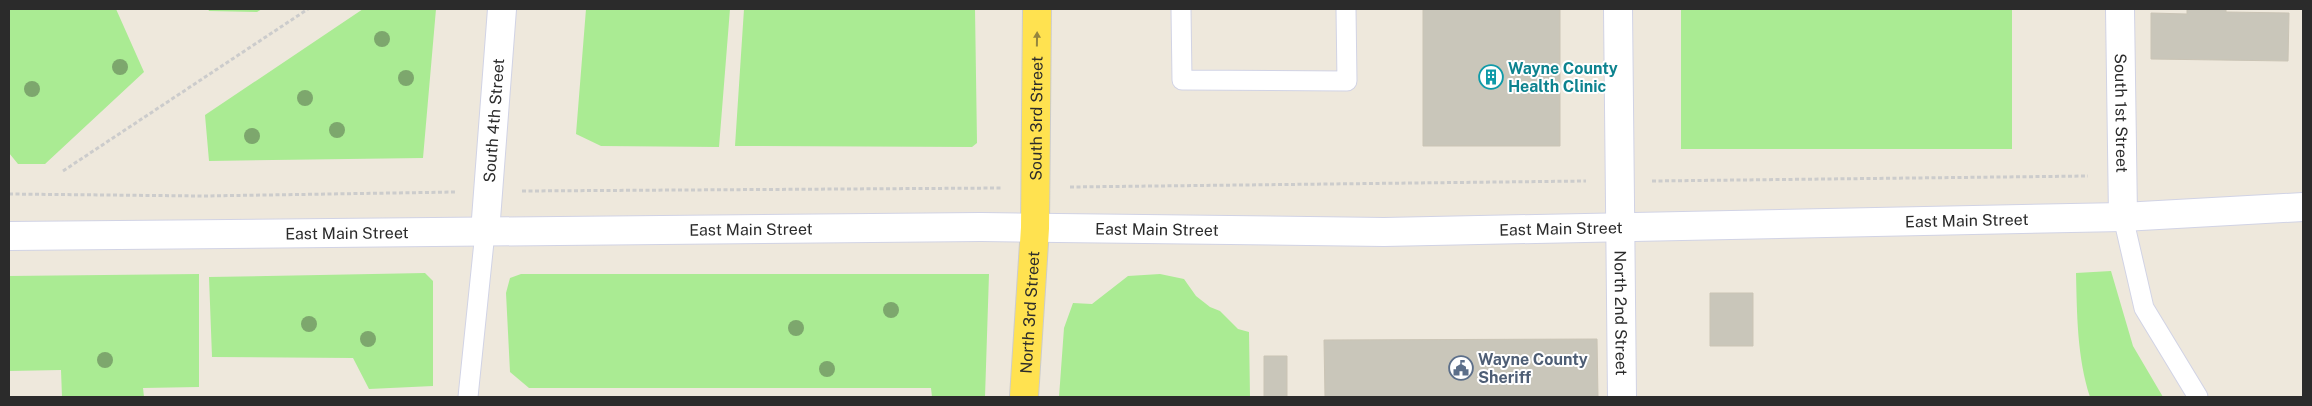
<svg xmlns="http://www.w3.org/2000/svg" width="2312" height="406" font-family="'Public Sans',sans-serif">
  <rect width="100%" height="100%" fill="#eee8dc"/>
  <!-- green -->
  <path fill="#aaeb93" d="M 9,9 L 116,9 L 144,72 L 45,164 L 18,164 L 9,153 Z
    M 208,9 L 262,9 L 257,12 L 209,11 Z
    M 363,9 L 436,9 L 423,158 L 209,161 L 205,115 Z
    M 586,9 L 730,9 L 719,147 L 601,146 L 576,134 Z
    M 744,9 L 975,9 L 977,143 L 972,147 L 735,146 Z
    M 1681,9 L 2012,9 L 2012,149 L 1681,149 Z
    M 2111,271 L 2133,346 L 2163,397 L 2090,397 C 2077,357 2077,314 2076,273 Z
    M 425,273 L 433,281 L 433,386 L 369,389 L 353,358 L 212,357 L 209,277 Z
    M 199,274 L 199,387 L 143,388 L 144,397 L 62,397 L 61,370 L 9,371 L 9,276 Z
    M 521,274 L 989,274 L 985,397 L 932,397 L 931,388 L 529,388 L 510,372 L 506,293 L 510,278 Z
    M 1160,274 L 1184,279 L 1196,296 L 1210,307 L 1220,311 L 1238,329 L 1249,332 L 1250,397 L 1059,397 L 1064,328 L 1073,303 L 1092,304 L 1128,276 Z"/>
  <!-- building -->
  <path fill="#c9c6ba" stroke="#cac4b5" d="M 1423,9 L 1560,9 L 1560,146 L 1423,146 Z
    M 2187,9 L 2226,9 L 2226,12 L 2289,13 L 2288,61 L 2151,59 L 2151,13 L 2187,14 Z
    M 1710,293 L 1753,293 L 1753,346 L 1710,346 Z
    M 1597,339 L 1598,397 L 1325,397 L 1324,340 Z
    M 1264,356 L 1287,356 L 1287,397 L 1264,397 Z"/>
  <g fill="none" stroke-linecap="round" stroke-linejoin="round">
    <!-- service casing -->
    <g stroke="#d1d3e5" stroke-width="21">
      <path id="service" d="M 1181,9 L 1182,80 L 1347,81 L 1346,9
        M 2123,217 L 2144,308 L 2198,397
        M 468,397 L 485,232"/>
    </g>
    <!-- minor casing -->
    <g stroke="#d1d3e5" stroke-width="30">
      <g id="minor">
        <path id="s1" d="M 1618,9 L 1622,397"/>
        <path id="s2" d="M 2120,9 L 2123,217"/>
        <path id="s3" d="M 485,232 L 502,9"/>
        <path id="s4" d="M 9,236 L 981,227 L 1384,232 L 2123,217 L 2303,207"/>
      </g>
    </g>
    <!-- primary casing -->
    <g stroke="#ccc" stroke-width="30">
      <g id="primary">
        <path id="s5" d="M 1024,397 L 1035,228 L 1037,9"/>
      </g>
    </g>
    <!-- path -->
    <path stroke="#ccc" stroke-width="3" stroke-dasharray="4 2.5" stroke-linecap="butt" d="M 63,171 L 308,9
      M 1652,181 L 2088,176
      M 1070,187 L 1586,181
      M 522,191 L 1003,188
      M 9,194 L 203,196 L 456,192"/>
    <!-- service -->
    <use href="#service" stroke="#fff" stroke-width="19"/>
    <!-- minor -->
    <use href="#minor" stroke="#fff" stroke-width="28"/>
    <!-- primary -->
    <use href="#primary" stroke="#ffe250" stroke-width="28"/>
  </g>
  <!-- trees -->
  <g fill="#7da76d">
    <circle cx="382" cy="39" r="8"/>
    <circle cx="120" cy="67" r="8"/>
    <circle cx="406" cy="78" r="8"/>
    <circle cx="32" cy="89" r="8"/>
    <circle cx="305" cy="98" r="8"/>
    <circle cx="337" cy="130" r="8"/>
    <circle cx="252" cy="136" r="8"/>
    <circle cx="891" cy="310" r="8"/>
    <circle cx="309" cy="324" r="8"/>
    <circle cx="796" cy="328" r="8"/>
    <circle cx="368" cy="339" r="8"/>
    <circle cx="105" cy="360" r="8"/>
    <circle cx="827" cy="369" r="8"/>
  </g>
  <!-- one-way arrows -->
  <defs><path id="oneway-solid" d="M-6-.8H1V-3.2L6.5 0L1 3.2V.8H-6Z" transform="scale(1.25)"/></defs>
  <use fill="#95863e" href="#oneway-solid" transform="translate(1037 39) rotate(-89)"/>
  <!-- icons -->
  <defs>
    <g id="building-ring" transform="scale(1.25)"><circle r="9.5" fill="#fff" stroke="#0f9aa8" stroke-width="1.5"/><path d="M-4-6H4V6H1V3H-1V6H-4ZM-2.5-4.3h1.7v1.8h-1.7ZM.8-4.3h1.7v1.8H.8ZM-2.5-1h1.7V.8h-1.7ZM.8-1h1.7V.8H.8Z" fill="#0f9aa8"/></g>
    <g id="civic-ring" transform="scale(1.25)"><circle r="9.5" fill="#fff" stroke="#5c6f8a" stroke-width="1.5"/><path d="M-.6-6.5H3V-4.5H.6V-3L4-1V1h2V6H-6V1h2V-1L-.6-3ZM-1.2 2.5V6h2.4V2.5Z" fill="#5c6f8a"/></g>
  </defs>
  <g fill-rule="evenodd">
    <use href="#building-ring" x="1491" y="77"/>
    <use href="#civic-ring" x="1461" y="368"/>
  </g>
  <g text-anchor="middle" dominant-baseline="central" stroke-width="4" stroke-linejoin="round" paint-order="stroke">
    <!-- culture labels -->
    <g font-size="16" font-weight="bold" fill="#0d838f" stroke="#fff" text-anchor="start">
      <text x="1508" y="68">Wayne County<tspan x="1508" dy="18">Health Clinic</tspan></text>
    </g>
    <!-- street labels -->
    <g font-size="16" fill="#2b2b2b" stroke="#fff">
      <text stroke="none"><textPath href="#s2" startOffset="104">South 1st Street</textPath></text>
      <text stroke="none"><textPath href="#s5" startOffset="279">South 3rd Street</textPath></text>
      <text stroke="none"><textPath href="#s3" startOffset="112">South 4th Street</textPath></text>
      <text stroke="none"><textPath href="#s4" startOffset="1958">East Main Street</textPath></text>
      <text stroke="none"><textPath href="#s4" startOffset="1552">East Main Street</textPath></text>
      <text stroke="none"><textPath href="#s4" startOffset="742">East Main Street</textPath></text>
      <text stroke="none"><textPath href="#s4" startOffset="1148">East Main Street</textPath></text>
      <text stroke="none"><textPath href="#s4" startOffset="338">East Main Street</textPath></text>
      <text stroke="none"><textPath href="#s5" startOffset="85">North 3rd Street</textPath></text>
      <text stroke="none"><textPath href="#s1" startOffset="304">North 2nd Street</textPath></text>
    </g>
    <!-- service labels -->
    <g font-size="16" font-weight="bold" fill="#4e5e75" stroke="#fff" text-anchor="start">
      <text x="1478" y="359">Wayne County<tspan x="1478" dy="18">Sheriff</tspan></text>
    </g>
  </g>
  <!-- border -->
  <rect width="2312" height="406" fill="none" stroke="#2b2b2b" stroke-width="20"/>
</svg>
